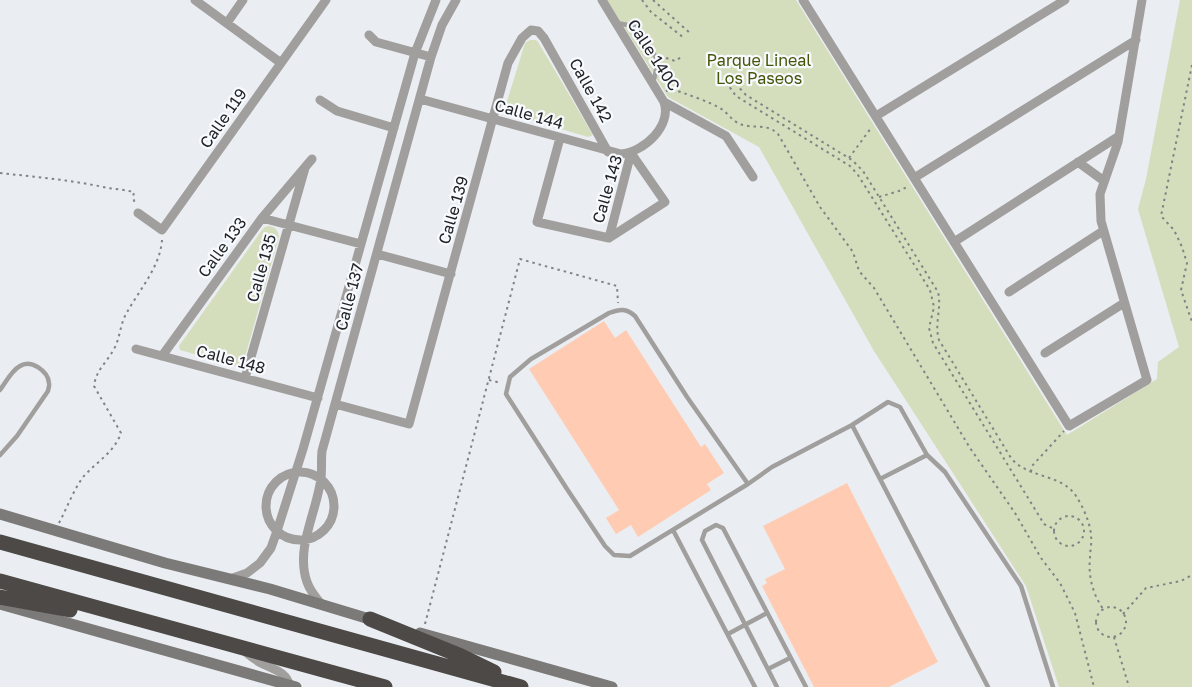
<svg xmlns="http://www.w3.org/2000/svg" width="1192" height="687" font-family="'Golos Text',sans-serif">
  <rect width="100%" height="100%" fill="#eaedf1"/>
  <!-- green -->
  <path fill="#d4debc" d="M 607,0 L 796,0 L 1067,435 L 1157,379 L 1158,362 L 1179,347 L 1138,209 L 1146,179 L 1180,0 L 1192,0 L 1192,687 L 1059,687 L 1026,586 L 874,351 L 759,147 L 668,97 Z
    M 530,40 L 536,40 L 538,42 L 593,135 L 588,137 L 507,113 L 505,108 L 525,43 Z
    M 269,226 C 276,227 278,231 279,237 L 243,364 L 240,367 L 180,350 L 179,346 L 262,230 L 265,227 Z"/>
  <!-- building -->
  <path fill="#ffccb3" d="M 604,321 L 615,338 L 626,330 L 701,447 L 705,444 L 724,473 L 707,484 L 711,490 L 638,537 L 631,525 L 616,534 L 606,518 L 619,510 L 529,369 Z
    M 847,483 L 938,662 L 889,687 L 814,687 L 762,586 L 767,583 L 765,579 L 785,569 L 763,526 Z"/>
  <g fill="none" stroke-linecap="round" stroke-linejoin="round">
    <!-- path -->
    <path stroke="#818386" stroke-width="2" stroke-dasharray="2.5 4" stroke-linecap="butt" d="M 642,0 L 651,12 L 684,38
      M 653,0 L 691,34
      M 666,58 L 675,61 L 683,56
      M 1192,65 L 1161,216 L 1174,230 L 1182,247 L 1187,263 L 1181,290 L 1192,322
      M 731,79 L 746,95 L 852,160 L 863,171 L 938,292 C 942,308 934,324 939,340 L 1011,458 C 1028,479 1061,473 1076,496 C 1083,507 1090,522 1091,535 C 1092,543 1090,551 1090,558 C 1088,577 1093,594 1103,609
      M 726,82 L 736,96 L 850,166 L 858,175 L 930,290 L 934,307 L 929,328 L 933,343 L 1044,524 L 1054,529
      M 666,91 L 672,89 C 686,94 711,102 723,110 C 728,114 732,120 738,123 C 751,130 766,122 778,134 L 820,207 L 853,252 L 859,271 L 874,288 L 970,448 L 1015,513 L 1041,558 L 1060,583 L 1075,613 L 1094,687
      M 849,158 L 871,128
      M 0,173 C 36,177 72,180 108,188 C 116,189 125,190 134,192 L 133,197 L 135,204
      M 879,197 L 899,191 L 909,186
      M 489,380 L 501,383
      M 1031,472 L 1032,466 L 1064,431
      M1054 531a15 15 0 1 1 30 0a15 15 0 1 1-30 0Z
      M 59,523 C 67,508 73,491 83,477 C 96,462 114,453 121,433 L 94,386 C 96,370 107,362 114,349 C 120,338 120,326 125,316 C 138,291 160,268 162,240
      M1096 622a15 15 0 1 1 30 0a15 15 0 1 1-30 0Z
      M 1123,614 L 1146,588 L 1181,581 L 1192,575
      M 425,624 L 520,259 L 617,286 L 618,303
      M 1114,637 L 1129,687"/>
    <!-- lane -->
    <path stroke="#a19f9d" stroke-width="4.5" d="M 617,23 L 638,27 L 658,61 L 653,84
      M 0,390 C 6,382 11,371 20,366 C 31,359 48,371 49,383 C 50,384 48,390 48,391 L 17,436 L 0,455
      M 852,425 L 988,687
      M 880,479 L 927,455 L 945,472 L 1021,586 L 1053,687
      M 748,484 L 687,397 L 635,316 C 626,308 620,309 609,313 L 531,359 L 510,377 L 506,394 L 567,489 L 605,546 L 614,555 L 630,556 L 748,484 L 772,467 L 852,425 L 888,402 L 900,407 L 927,455
      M 673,530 L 755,687
      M 728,634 L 767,613
      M 768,669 L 790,658
      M 777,687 L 702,540 L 705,531 L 716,525 L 723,528 L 806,687"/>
    <!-- street -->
    <path stroke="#a19f9d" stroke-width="9" d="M 195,0 L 281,63
      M 602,0 L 664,102 L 726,136 L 753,177
      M 803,0 L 1069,426 L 1147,380 L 1101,221 L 1100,194 L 1118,142 L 1142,0
      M 227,23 L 243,0
      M 369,35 L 376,42 L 431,57
      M 420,99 L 621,154 C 644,152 672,126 664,102
      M 320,100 L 337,111 L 394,128
      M 876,116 L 1065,0
      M 560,138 L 537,222 L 609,238 L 665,202 L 631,153
      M 1078,162 L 1104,181
      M 914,178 L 1136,40
      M 138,213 L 162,230 L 326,0
      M 262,218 L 361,244
      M 609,238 L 631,153
      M 954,242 L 1119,136
      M 377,254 L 451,274
      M 1009,292 L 1103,231
      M 136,349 L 318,398
      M 1045,353 L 1124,303
      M 162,356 L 262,218 L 312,159
      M 245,378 L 305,168
      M 335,404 L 409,424 L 508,63 L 522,38 L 531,30 L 538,31 L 544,38 L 608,152
      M266 506a34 34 0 1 1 68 0a34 34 0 1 1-68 0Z
      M 230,579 L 247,573 L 260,563 L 271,548 L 277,531 L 303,449 L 415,53 L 436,0
      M 322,605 C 316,598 310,591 307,582 C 295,548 317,512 321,478 C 322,469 321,460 322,451 L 431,57 L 442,25 L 456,0
      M 246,652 C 250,656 255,659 259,662 C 272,669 287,671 290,687"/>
    <!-- secondary -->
    <path stroke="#7c7a78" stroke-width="11" d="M 0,514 L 165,563 L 270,589 L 376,621
      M 0,604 L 296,687
      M 420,633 L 612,687"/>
    <!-- highway -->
    <path stroke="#4c4946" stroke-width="15" d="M 0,542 L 521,687
      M 0,581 L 385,687
      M 0,597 L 70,610
      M 370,619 L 461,656 L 494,672"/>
  </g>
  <g text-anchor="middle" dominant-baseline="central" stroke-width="4.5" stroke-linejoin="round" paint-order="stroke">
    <!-- street labels -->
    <g font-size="16" fill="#222324" stroke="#f7fafe">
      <text transform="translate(654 55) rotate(57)">Calle 140C</text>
      <text transform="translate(591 90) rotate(61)">Calle 142</text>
      <text transform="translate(529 114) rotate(16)">Calle 144</text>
      <text transform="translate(223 118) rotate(-55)">Calle 119</text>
      <text transform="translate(607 189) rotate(-74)">Calle 143</text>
      <text transform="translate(453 210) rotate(-74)">Calle 139</text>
      <text transform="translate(222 247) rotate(-54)">Calle 133</text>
      <text transform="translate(261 268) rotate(-74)">Calle 135</text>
      <text transform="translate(349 297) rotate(-75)">Calle 137</text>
      <text transform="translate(231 359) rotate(15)">Calle 148</text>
    </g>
    <!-- park labels -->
    <g font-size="16" fill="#465508" stroke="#f7fafe">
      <text x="759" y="60">Parque Lineal<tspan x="759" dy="18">Los Paseos</tspan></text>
    </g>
  </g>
</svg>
